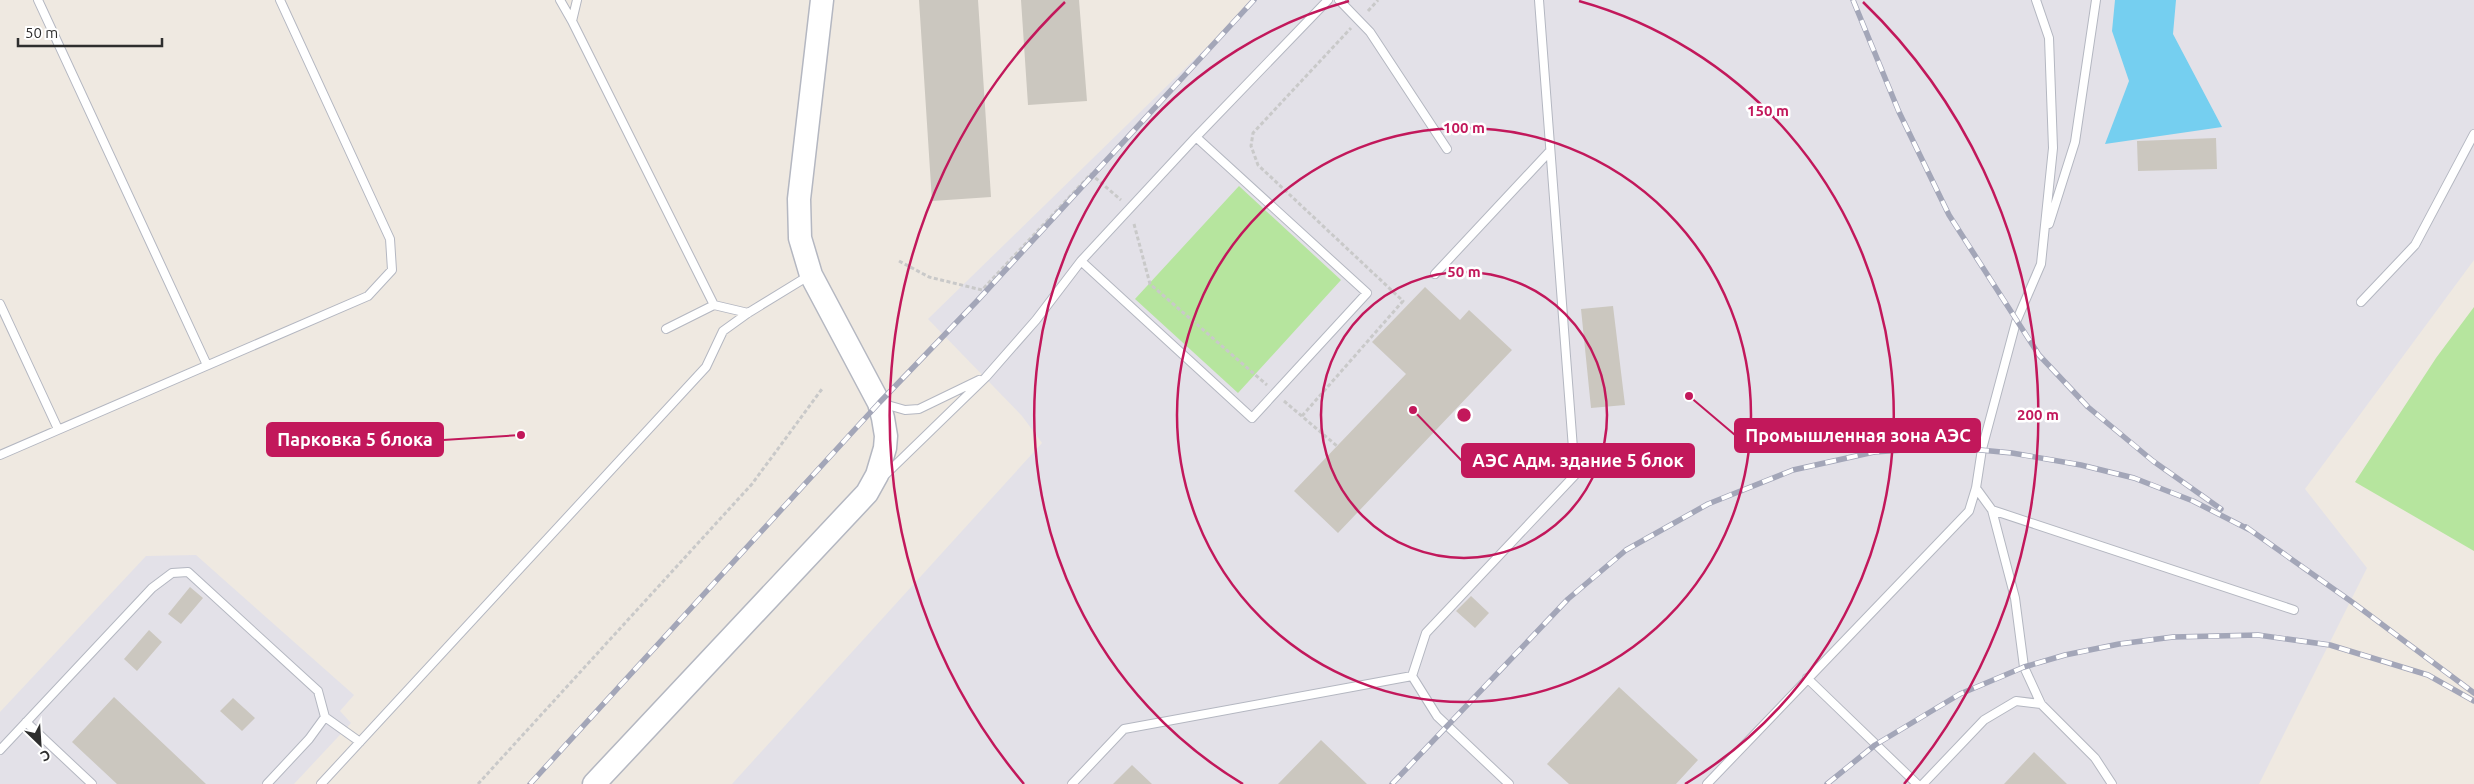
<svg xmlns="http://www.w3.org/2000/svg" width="2474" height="784" font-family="Ubuntu,sans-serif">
  <rect width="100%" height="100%" fill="#efe9e1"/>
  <!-- industrial -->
  <path fill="#e3e1e8" d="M 1255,0 L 2474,0 L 2474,260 L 2305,489 L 2367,568 L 2259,784 L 732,784 L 1042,443 L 1022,416 L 928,319 Z
    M 196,555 L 354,695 L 340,711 L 351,723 L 294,784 L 0,784 L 0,712 L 146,556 Z"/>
  <!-- green -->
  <path fill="#b6e59e" d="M 1239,186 L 1341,280 L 1238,393 L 1135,299 Z
    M 2474,307 L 2474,551 L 2355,482 L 2436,358 Z"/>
  <!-- water -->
  <path fill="#75cff0" d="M 2115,0 L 2176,0 L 2173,34 L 2222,127 L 2105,144 L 2129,81 L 2112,31 Z"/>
  <!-- building -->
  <path fill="#cbc7bf" d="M 919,0 L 978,0 L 991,197 L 932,201 Z
    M 1021,0 L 1079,0 L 1087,101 L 1028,105 Z
    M 2216,138 L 2217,169 L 2138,171 L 2137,141 Z
    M 1425,287 L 1460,320 L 1469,310 L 1512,350 L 1338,533 L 1294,491 L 1406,374 L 1372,342 Z
    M 1613,306 L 1625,405 L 1591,408 L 1581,309 Z
    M 190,587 L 203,598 L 181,624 L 168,614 Z
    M 1471,596 L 1489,613 L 1475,628 L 1456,611 Z
    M 149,630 L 162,642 L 137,671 L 124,659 Z
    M 1619,687 L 1698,760 L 1676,784 L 1569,784 L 1547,764 Z
    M 114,697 L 206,784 L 117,784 L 72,742 Z
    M 233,698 L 255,718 L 242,731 L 220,711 Z
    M 1321,740 L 1367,784 L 1278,784 Z
    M 2034,752 L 2067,784 L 2004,784 Z
    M 1132,765 L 1152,784 L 1113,784 Z"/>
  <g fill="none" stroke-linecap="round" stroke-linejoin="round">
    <!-- lane casing -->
    <g stroke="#b4b7c1" stroke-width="10">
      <path id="lane" d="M 38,0 L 207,365
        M 560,0 L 572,21
        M 577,0 L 572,21 L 714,305
        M 1339,0 L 1370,32 L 1447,149
        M 2049,224 L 2075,142 L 2096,0
        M 1081,261 L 1252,418 L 1367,293 L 1196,137
        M 1435,274 L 1550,151
        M 2361,302 L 2415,245 L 2474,134
        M 0,304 L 58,429
        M 666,329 L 714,305 L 748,313
        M 884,404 L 905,410 L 919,409 L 979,380
        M 0,455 L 368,296 L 392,270 L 390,239 L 280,0
        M 883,477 L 986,377 L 1036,320 L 1081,261 L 1196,137 L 1328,0
        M 1976,488 L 1992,510 L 2015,598 L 2024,667 L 2041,704 L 2095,758 L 2112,784
        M 1992,510 L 2294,610
        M 1807,678 L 1917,784
        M 26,722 L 92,784
        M 0,750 L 152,588 L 172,573 L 188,572 L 318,691 L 325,717 L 360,742
        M 267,784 L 309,739 L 325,717
        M 321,784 L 706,367 L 723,331 L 748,313 L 810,275
        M 1072,784 L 1124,729 L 1412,676
        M 1509,784 L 1437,716 L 1412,676 L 1426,633 L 1575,475 L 1539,0
        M 1707,784 L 1969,511 L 1976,488 L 1982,449 L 2016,322 L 2041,264 L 2053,148 L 2049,38 L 2036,0
        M 1923,784 L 1984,720 L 2016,701 L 2041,704"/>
    </g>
    <!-- secondary casing -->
    <g stroke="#b4b7c1" stroke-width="25">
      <path id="secondary" d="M 594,784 L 867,493 L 877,475 L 885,448 L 886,436 L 883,418 L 879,403 L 811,275 L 800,238 L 799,199 L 822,0"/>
    </g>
    <!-- path -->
    <path stroke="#c9c9c9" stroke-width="3" stroke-dasharray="4 2.5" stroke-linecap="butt" d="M 1368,11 L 1378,0
      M 1134,224 L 1150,284 L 1267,385
      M 899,261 L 929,277 L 982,290 L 1091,174 L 1121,200
      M 1284,401 L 1337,446
      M 1302,416 L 1403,301 L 1258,165 L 1251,146 L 1253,133 L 1351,28
      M 478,784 L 752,484 L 822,389"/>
    <!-- lane -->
    <use href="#lane" stroke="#fff" stroke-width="8"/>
    <!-- secondary -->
    <use href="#secondary" stroke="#fff" stroke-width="22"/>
    <!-- rail casing -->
    <g stroke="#a3a6b8" stroke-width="5.5">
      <path id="rail" d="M 1853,0 L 1899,112 L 1949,215 L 2039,355 L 2088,407 L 2153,461 L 2221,509
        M 2246,527 L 2352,602 L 2474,693
        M 530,784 L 879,403 L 977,301 L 1254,0
        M 1392,784 L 1568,599 L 1626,550 L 1708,504 L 1793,470 L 1874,452 L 1949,447 L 2012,453 L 2081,465 L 2134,478 L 2193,501 L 2250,530
        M 1827,784 L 1875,745 L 1960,694 L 2024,667 L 2065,655 L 2119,644 L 2173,637 L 2258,635 L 2330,645 L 2428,675 L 2474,701"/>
    </g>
    <!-- rail -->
    <use href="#rail" stroke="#fff" stroke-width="4" stroke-dasharray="11" stroke-linecap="butt"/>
  </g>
  <!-- distance rings -->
  <g fill="none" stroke="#c2185b" stroke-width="2.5">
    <circle cx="1464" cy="415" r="143"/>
    <circle cx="1464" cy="415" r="287"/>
    <path d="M1243 784A430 430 0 0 1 1349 1M1579 1A430 430 0 0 1 1685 784"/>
    <path d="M1024 784A574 574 0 0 1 1065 2M1863 2A574 574 0 0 1 1904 784"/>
  </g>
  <circle cx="1464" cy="415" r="8" fill="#c2185b" stroke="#fff" stroke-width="2.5"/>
  <g font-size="15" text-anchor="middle" font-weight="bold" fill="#c2185b" stroke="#fff" stroke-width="5" stroke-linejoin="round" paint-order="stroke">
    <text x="1768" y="116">150 m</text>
    <text x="1464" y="133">100 m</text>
    <text x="1464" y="277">50 m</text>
    <text x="2038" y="420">200 m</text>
  </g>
  <!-- callouts -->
  <path fill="none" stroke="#c2185b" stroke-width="2" d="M1689 396L1735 435M521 435L443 440M1413 410L1462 461"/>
  <g fill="#c2185b" stroke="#fff" stroke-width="2">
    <circle cx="1689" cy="396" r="5"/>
    <circle cx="521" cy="435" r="5"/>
    <circle cx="1413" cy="410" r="5"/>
  </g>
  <g fill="#c2185b" stroke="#c2185b" stroke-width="2">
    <rect x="1735" y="419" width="245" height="33" rx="5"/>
    <rect x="267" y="423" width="176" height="33" rx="5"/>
    <rect x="1462" y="444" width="232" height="33" rx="5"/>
  </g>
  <g font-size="18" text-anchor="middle" font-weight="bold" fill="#fff">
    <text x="1858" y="442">Промышленная зона АЭС</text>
    <text x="355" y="446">Парковка 5 блока</text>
    <text x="1578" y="467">АЭС Адм. здание 5 блок</text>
  </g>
  <!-- north arrow -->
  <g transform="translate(40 744) rotate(155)" stroke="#ffffff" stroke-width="4" paint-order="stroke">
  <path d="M0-4L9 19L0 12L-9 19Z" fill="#2e2e2e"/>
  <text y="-8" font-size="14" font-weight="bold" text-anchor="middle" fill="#2e2e2e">С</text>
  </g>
  <!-- scale -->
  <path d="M18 38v8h144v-8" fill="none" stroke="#2e2e2e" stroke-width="2.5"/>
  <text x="25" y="38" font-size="15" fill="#2e2e2e" stroke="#ffffff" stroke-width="4" paint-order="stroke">50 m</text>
</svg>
